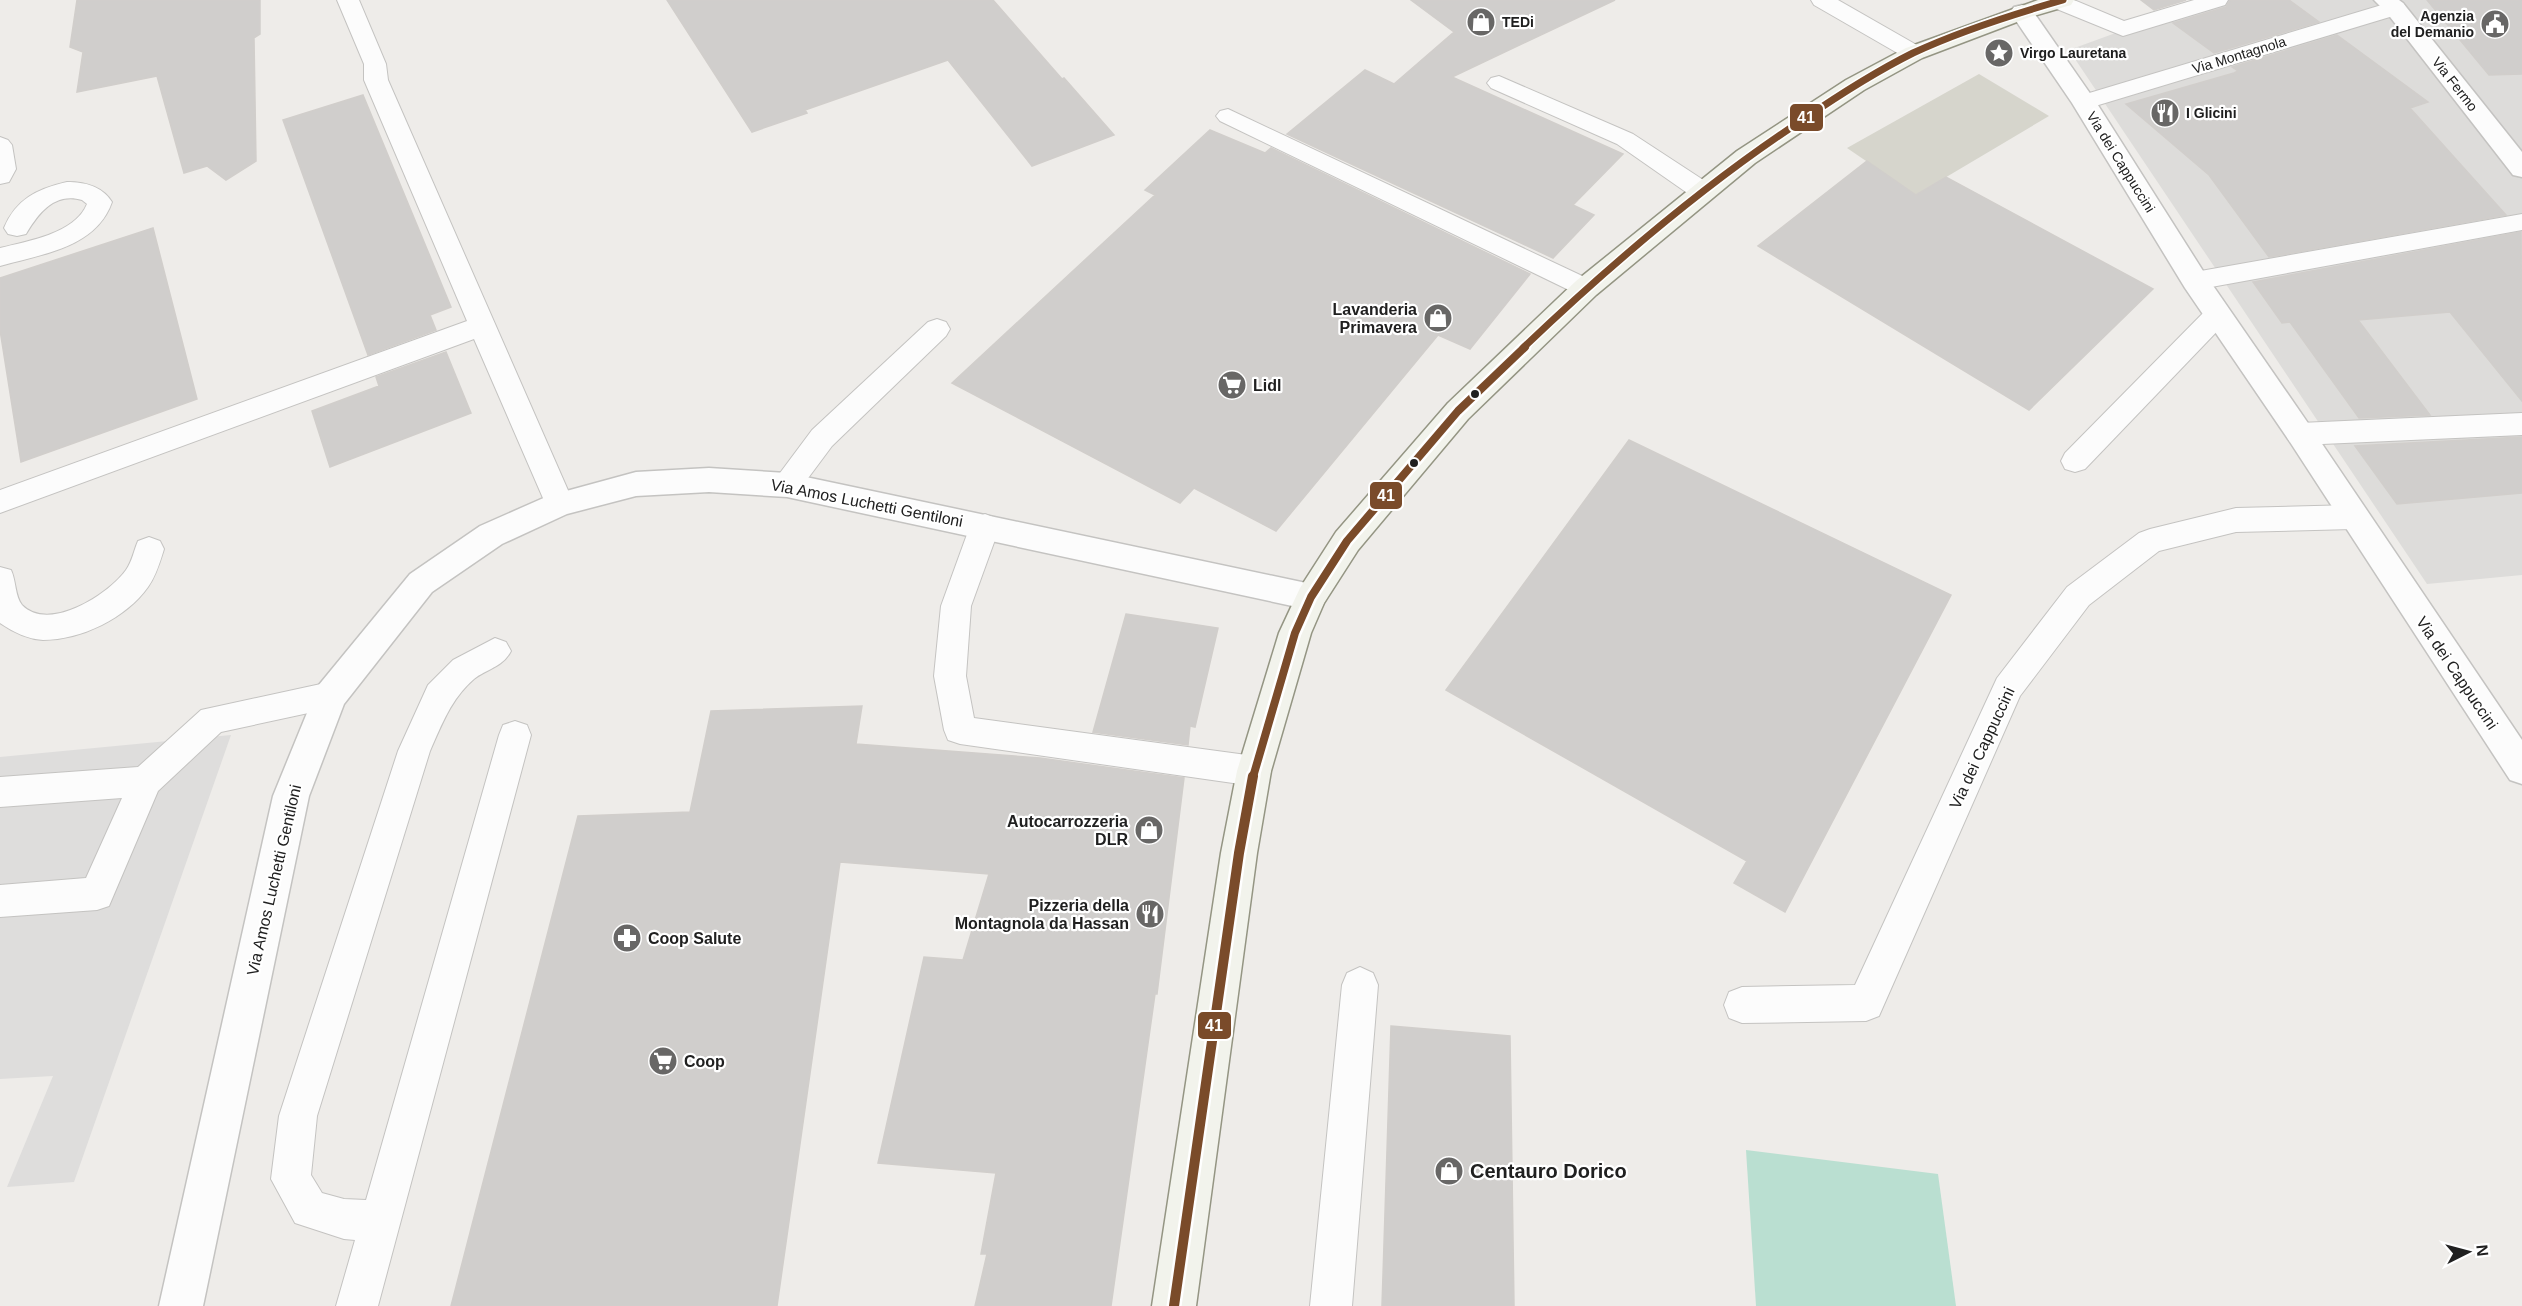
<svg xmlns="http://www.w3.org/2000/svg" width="2522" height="1306" font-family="Helvetica,sans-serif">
  <rect width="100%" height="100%" fill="#eeece9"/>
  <!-- residential -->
  <path fill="#dddcda" d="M 2206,0 L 2522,0 L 2522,575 L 2427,584 L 2069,50 Z"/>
  <!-- construction -->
  <path fill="#d6d5cc" d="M 1979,74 L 2049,116 L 1916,195 L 1847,148 Z"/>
  <!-- pitch -->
  <path fill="#badfd1" d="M 1746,1150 L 1938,1174 L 1956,1306 L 1756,1306 Z"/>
  <!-- parking -->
  <path fill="#dedddc" d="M 231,735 L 74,1182 L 7,1187 L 53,1076 L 0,1079 L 0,757 Z"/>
  <!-- building -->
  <path fill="#d0cecc" stroke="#d1cecb" stroke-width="1.5" d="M 77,0 L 260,0 L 260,34 L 254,38 L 256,161 L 226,180 L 207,166 L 184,173 L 157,76 L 77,92 L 83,52 L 70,47 Z
    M 667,0 L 993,0 L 1062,79 L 1064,78 L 1114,135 L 1032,166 L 948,60 L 805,110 L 807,113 L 752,132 Z
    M 1411,0 L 1615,0 L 1452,77 L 1623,154 L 1573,205 L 1594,215 L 1553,258 L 1287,134 L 1365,70 L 1394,84 L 1454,32 Z
    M 2141,0 L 2186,0 L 2154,10 Z
    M 2230,0 L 2289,0 L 2319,22 L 2214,53 L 2173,23 L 2226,7 Z
    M 2427,0 L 2522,0 L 2522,74 L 2489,75 Z
    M 2337,35 L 2428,102 L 2410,108 L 2506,215 L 2269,257 L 2209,175 L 2126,104 L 2234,73 L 2238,71 L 2232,67 Z
    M 363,95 L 451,307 L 430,315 L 436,330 L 368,355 L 283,120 Z
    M 1210,130 L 1265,153 L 1271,148 L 1530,274 L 1470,349 L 1438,335 L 1276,531 L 1194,488 L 1180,503 L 952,383 L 1155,195 L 1145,190 Z
    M 1867,161 L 1916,195 L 1946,177 L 2153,289 L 2029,410 L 1758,246 Z
    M 153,228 L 197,399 L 21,462 L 0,330 L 0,278 Z
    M 2521,232 L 2522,401 L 2450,312 L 2358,320 L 2430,415 L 2359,418 L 2290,322 L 2282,323 L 2253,282 Z
    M 446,352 L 471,413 L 330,467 L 312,411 L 379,386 L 376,377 Z
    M 2522,437 L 2522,493 L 2397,504 L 2355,446 Z
    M 1629,440 L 1951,595 L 1785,912 L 1734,883 L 1747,861 L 1446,690 Z
    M 1126,614 L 1218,628 L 1195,727 L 1190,726 L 1188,745 L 1093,732 Z
    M 862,706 L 856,744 L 1040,758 L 1184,778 L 1157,994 L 1155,994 L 1111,1306 L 975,1306 L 987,1254 L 981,1254 L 996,1173 L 878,1163 L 924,957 L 963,960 L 989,874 L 840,862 L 777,1306 L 451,1306 L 578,816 L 690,812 L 711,711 Z
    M 1391,1026 L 1510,1036 L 1514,1306 L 1382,1306 Z"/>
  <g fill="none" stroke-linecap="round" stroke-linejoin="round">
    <!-- service casing -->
    <g stroke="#c4c3c1" stroke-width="2">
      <path id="service" d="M 337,0 L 359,0 L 386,64 L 388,80 L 574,504 L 569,512 L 559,515 L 549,512 L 474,339 L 0,513 L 0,490 L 467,321 L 364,80 L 364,64 Z
        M 1811,0 L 1838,0 L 1922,48 L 1925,53 L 1922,58 L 1914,60 L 1906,58 L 1814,5 Z
        M 2044,0 L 2074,0 L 2124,21 L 2194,0 L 2228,0 L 2225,5 L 2123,36 L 2047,5 Z
        M 2395,1 L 2403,3 L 2406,8 L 2403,13 L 2092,107 L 2084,109 L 2076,107 L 2072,102 L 2076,97 Z
        M 1499,76 L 1633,134 L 1711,185 L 1714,191 L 1711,197 L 1702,199 L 1693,197 L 1617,144 L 1491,88 L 1487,83 L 1491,78 Z
        M 1228,109 L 1595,282 L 1599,288 L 1595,294 L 1586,297 L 1577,294 L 1220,121 L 1216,116 L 1220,111 Z
        M 0,137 L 8,140 L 12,145 L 16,169 L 9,182 L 0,184 Z
        M 67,182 C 85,182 102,186 112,202 C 96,248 42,254 0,266 L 0,248 C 27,241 75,234 87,204 L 82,200 C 54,192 38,214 26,234 L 17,236 L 8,234 L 4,228 C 16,199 37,189 67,182 Z
        M 2522,214 L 2522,230 L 2195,290 L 2186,287 L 2182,281 L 2186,275 L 2195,272 Z
        M 2218,305 L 2227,307 L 2231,314 L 2227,321 L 2085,469 L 2075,472 L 2065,469 L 2061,461 L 2065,453 L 2209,307 Z
        M 937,319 L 946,322 L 950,329 L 946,336 L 832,446 L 797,493 L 787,496 L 777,493 L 772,485 L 777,477 L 812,430 L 928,322 Z
        M 2522,413 L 2522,435 L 2300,445 L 2290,442 L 2286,434 L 2290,426 L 2300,423 Z
        M 2353,505 L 2363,509 L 2368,517 L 2363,525 L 2353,529 L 2236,532 L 2159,551 L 2089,605 L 2020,696 L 1879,1016 L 1866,1021 L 1742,1023 L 1729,1018 L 1724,1005 L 1729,992 L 1742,987 L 1855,985 L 1997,678 L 2067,587 L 2139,533 L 2150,529 L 2236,508 Z
        M 985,514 L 995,518 L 1000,526 L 971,606 L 966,676 L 974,718 L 1254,756 L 1266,761 L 1271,771 L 1266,781 L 1254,786 L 960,744 L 948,740 L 944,730 L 934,676 L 941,606 L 970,526 L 975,518 Z
        M 149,537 L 160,541 L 164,549 C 160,562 156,576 148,587 C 126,618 81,640 43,640 C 27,639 13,632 0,623 L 0,567 L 11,570 C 16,580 15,597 22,605 C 49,633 109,594 126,570 C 132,562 134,550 138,541 Z
        M 495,638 L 506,642 L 511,651 C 503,667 487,669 474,679 C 451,699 442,724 430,751 L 317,1116 L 311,1175 L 322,1193 L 344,1199 L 366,1200 L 499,735 L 503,725 L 515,721 L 527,725 L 531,735 L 378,1306 L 336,1306 L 355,1240 L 344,1239 L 295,1223 L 271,1179 L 279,1116 L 398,751 L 428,685 L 453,660 Z
        M 330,682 L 341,686 L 346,696 L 341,706 L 221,732 L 158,791 L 109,906 L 97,910 L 0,917 L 0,885 L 86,878 L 122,798 L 0,807 L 0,777 L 138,767 L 201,710 Z
        M 1360,967 L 1373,973 L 1378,985 L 1352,1306 L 1310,1306 L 1342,985 L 1347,973 Z"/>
    </g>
    <!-- minor casing -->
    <g stroke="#c4c3c1" stroke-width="3">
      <path id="minor" d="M 2374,0 L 2399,0 L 2403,3 L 2522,152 L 2522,177 L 2513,175 L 2387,13 Z
        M 2022,5 L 2030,7 L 2096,102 L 2205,274 L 2310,426 L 2522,740 L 2522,784 L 2510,780 L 2290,442 L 2185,288 L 2072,103 L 2010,12 L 2014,7 Z
        M 709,468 L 787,473 L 1311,584 L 1322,588 L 1327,597 L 1322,606 L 1311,610 L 787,497 L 709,492 L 636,496 L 567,514 L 502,544 L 432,592 L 344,704 L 309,796 L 203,1306 L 159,1306 L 273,796 L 318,686 L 410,574 L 480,526 L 548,496 L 636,472 Z"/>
    </g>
    <!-- secondary casing -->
    <g stroke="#949583" stroke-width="3">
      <path id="secondary" d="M 2038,0 L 2074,0 L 2071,5 L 2030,17 L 1922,58 L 1864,90 L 1755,163 L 1596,295 L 1468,419 L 1358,550 L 1324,603 L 1311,633 L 1271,771 L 1257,853 L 1196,1306 L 1152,1306 L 1221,853 L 1237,771 L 1279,633 L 1300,588 L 1336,532 L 1448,403 L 1576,281 L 1737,151 L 1846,80 L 1906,48 Z"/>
    </g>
    <!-- service -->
    <use href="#service" fill="#fcfcfc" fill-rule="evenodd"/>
    <!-- minor -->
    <use href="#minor" fill="#fcfcfc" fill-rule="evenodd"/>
    <!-- secondary -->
    <use href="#secondary" fill="#f2f3ec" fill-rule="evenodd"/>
    <!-- bus-1-far2 casing -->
    <g stroke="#fff" stroke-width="10">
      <path id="bus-1-far2" d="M 1523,348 C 1610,265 1703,185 1804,119 C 1839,95 1875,72 1913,53 C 1960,31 2014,14 2063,0"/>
    </g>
    <!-- bus-1-far1 casing -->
    <g stroke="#fff" stroke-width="13">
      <path id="bus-1-far1" d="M 1253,777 L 1295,633 L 1311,597 L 1347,541 L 1458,411 L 1525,347"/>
    </g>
    <!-- bus-1 casing -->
    <g stroke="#fff" stroke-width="15">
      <path id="bus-1" d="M 1174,1306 L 1239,853 L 1253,776"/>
    </g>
    <!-- bus-1-far2 -->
    <use href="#bus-1-far2" stroke="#7a4b2a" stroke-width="7"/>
    <!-- bus-1-far1 -->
    <use href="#bus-1-far1" stroke="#7a4b2a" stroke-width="8"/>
    <!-- bus-1 -->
    <use href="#bus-1" stroke="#7a4b2a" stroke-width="10"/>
  </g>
  <!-- icons -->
  <defs>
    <g id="shop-disc" transform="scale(1.5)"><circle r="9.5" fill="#686766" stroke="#fff"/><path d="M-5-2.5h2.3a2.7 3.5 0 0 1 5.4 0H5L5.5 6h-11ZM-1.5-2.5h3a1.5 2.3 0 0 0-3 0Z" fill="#fff"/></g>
    <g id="civic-disc" transform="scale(1.5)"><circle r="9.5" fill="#686766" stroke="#fff"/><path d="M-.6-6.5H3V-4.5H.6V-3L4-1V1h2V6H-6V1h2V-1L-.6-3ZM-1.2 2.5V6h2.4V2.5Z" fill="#fff"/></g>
    <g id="sight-disc" transform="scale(1.5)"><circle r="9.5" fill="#686766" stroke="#fff"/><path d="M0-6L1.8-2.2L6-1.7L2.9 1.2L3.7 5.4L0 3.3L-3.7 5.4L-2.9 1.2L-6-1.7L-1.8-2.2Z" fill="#fff"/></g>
    <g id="restaurant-disc" transform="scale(1.5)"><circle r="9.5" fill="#686766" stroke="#fff"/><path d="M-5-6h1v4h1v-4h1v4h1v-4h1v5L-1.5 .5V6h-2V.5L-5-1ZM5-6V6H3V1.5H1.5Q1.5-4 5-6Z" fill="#fff"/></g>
    <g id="supermarket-disc" transform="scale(1.5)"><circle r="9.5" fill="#686766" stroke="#fff"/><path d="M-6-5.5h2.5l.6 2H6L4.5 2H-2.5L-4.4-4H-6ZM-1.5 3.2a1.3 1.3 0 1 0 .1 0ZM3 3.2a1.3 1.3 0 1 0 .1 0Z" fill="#fff"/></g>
    <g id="pharmacy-disc" transform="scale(1.5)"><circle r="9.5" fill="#686766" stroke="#fff"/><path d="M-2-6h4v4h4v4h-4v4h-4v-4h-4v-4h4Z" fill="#fff"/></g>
  </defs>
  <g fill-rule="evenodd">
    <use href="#shop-disc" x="1481" y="22"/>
    <use href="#civic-disc" x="2495" y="24"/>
    <use href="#sight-disc" x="1999" y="53"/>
    <use href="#restaurant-disc" x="2165" y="113"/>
    <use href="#shop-disc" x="1438" y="318"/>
    <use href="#supermarket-disc" x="1232" y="385"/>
    <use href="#shop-disc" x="1149" y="830"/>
    <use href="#restaurant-disc" x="1150" y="914"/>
    <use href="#pharmacy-disc" x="627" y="938"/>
    <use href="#supermarket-disc" x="663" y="1061"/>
    <use href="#shop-disc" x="1449" y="1171"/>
  </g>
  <!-- markers -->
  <g fill="#202020" stroke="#fff" stroke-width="2">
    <circle cx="1475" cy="394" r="5"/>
    <circle cx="1414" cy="463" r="5"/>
  </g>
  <g text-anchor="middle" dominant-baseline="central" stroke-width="4.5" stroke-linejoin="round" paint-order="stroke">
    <!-- far-poi labels -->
    <g font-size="14" font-weight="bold" fill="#202020" stroke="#fff" text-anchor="start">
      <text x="2474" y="16" text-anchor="end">Agenzia<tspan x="2474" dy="16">del Demanio</tspan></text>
      <text x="1502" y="22">TEDi</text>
      <text x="2020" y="53">Virgo Lauretana</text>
      <text x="2186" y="113">I Glicini</text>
    </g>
    <!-- far-street labels -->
    <g font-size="14" fill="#202020" stroke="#fff">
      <text transform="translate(2239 55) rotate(-17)">Via Montagnola</text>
      <text transform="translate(2455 84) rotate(52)">Via Fermo</text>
      <text transform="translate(2121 162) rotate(58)">Via dei Cappuccini</text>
    </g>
    <!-- poi labels -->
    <g font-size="16" font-weight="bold" fill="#202020" stroke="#fff" text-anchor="end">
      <text x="1417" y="309">Lavanderia<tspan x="1417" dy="18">Primavera</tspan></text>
      <text x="1253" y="385" text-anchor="start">Lidl</text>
      <text x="1128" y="821">Autocarrozzeria<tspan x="1128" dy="18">DLR</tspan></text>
      <text x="1129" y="905">Pizzeria della<tspan x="1129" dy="18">Montagnola da Hassan</tspan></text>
      <text x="648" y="938" text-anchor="start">Coop Salute</text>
      <text x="684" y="1061" text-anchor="start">Coop</text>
    </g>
    <!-- street labels -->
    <g font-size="16" fill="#202020" stroke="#fff">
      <text transform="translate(867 503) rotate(11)">Via Amos Luchetti Gentiloni</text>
      <text transform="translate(2457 673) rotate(56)">Via dei Cappuccini</text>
      <text transform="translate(1982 748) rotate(-65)">Via dei Cappuccini</text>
      <text transform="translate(274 880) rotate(-77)">Via Amos Luchetti Gentiloni</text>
    </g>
    <!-- near-poi labels -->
    <g font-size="20" font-weight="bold" fill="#202020" stroke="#fff" text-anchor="start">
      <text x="1470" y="1171">Centauro Dorico</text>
    </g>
  </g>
  <g stroke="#fff" stroke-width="2">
    <rect x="1789" y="103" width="35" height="29" rx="6" fill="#7a4b2a"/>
    <rect x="1369" y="481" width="34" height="29" rx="6" fill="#7a4b2a"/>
    <rect x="1197" y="1011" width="35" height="29" rx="6" fill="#7a4b2a"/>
  </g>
  <g font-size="16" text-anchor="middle" font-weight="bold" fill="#fff">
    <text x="1806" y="123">41</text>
    <text x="1386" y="501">41</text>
    <text x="1214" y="1031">41</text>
  </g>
  <!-- north arrow -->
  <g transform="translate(2468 1252) rotate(84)" stroke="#ffffff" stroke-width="4.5" paint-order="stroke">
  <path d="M0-4.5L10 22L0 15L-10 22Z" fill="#202020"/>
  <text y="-9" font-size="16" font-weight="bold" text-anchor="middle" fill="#202020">N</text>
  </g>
</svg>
